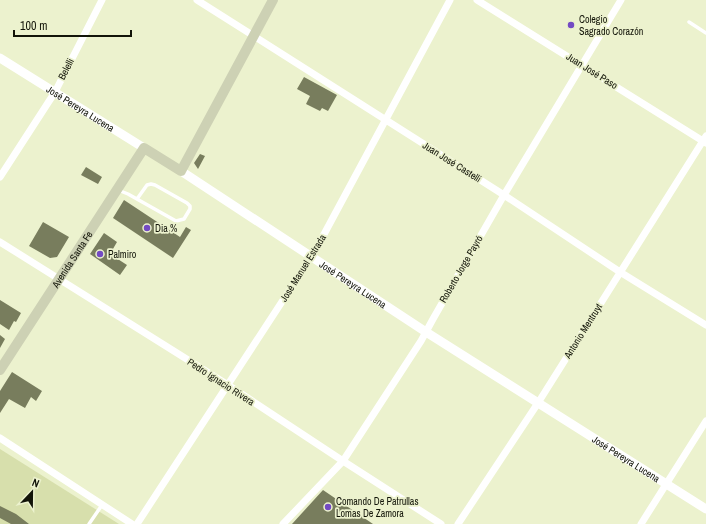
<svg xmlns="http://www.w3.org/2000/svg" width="706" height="524" font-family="'Archivo Narrow',sans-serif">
  <rect width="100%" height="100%" fill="#ecf2ce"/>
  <!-- green -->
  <path fill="#d7dfac" d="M 0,449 L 119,524 L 0,524 Z"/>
  <!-- building -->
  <path fill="#787d5d" d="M 304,77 L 337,95 L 328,111 L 322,108 L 320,111 L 306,104 L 310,96 L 297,89 Z
    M 200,154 L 205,156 L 198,169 L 194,163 Z
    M 86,167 L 102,177 L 98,184 L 81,175 Z
    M 124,200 L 180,237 L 186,227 L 191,230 L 173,258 L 113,218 Z
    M 43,222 L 69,237 L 57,257 L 50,258 L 29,246 Z
    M 104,233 L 117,242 L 110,254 L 127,265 L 120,275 L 90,254 Z
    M 0,300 L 21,313 L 16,322 L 14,321 L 9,330 L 0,324 Z
    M 0,335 L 5,339 L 0,348 Z
    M 12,372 L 42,391 L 36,401 L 31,397 L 25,408 L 9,399 L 0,413 L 0,391 Z
    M 323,490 L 373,524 L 292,524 Z
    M 0,506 L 16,514 L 29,524 L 11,524 L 0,518 Z"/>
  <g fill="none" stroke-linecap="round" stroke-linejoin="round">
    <!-- service -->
    <path stroke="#fff" stroke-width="3.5" d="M 689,22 L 706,33
      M 118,190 L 128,194 L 176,221 L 184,219 L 190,209 L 190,206 L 187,203 L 155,185 L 151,184 L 147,185 L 137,199
      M 89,524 L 102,505"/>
    <!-- minor -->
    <path stroke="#fff" stroke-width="7" d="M 197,0 L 504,195 L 620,272 L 706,325
      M 477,0 L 706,143
      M 0,177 L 55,92 L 102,0
      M 0,242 L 228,385 L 343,461 L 441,524
      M 0,438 L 132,524
      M 137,524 L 315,251 L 450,0
      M 283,524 L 343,461 L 421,341 L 433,319 L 504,195 L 621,0
      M 458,524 L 538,403 L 706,136
      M 641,524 L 706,421"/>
    <!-- tertiary -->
    <g stroke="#fff" stroke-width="9">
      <path id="s1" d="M 0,58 L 144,148"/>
      <path id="s2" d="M 181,171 L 426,332 L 706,509"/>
    </g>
    <!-- secondary -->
    <path stroke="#cdd1b4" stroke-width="10" id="s3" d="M 0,370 L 144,148 L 181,171 L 273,0"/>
  </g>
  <!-- markers -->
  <g fill="#734ac3" stroke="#ecf2ce" stroke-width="1.5">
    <circle cx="571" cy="25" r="4"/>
    <circle cx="147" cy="228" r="4"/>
    <circle cx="100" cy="254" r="4"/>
    <circle cx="328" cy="507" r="4"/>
  </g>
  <g text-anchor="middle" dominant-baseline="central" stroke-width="3.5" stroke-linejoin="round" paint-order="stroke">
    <!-- poi labels -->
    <g font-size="10" fill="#121408" stroke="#ecf2ce" text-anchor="start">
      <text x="579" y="19">Colegio<tspan x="579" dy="12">Sagrado Corazón</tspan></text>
      <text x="155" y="228">Dia %</text>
      <text x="108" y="254">Palmiro</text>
      <text x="336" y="501">Comando De Patrullas<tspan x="336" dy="12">Lomas De Zamora</tspan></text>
    </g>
    <!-- street labels -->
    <g font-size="10" fill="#121408" stroke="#ecf2ce">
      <text transform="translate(66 69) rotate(-63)">Belelli</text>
      <text transform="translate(592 71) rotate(32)">Juan José Paso</text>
      <text stroke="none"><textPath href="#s1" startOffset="95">José Pereyra Lucena</textPath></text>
      <text transform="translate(452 162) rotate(32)">Juan José Castelli</text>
      <text stroke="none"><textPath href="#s3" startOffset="132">Avenida Santa Fe</textPath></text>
      <text transform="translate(303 268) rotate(-58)">José Manuel Estrada</text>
      <text transform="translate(461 269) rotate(-60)">Roberto Jorge Payró</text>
      <text stroke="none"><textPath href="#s2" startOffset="206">José Pereyra Lucena</textPath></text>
      <text transform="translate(583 331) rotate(-58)">Antonio Mentruyt</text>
      <text transform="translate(221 382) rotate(33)">Pedro Ignacio Rivera</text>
      <text stroke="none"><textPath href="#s2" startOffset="530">José Pereyra Lucena</textPath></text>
    </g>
  </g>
  <!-- north arrow -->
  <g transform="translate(32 492) rotate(22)" stroke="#ecf2ce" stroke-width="3" paint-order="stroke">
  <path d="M0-3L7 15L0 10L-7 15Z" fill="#121408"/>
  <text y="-6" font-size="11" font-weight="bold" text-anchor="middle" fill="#121408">N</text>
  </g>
  <!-- scale -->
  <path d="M14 30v6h117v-6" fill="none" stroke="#121408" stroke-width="2"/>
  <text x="20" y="30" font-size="12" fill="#121408" stroke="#ecf2ce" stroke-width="3" paint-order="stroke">100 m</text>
</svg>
